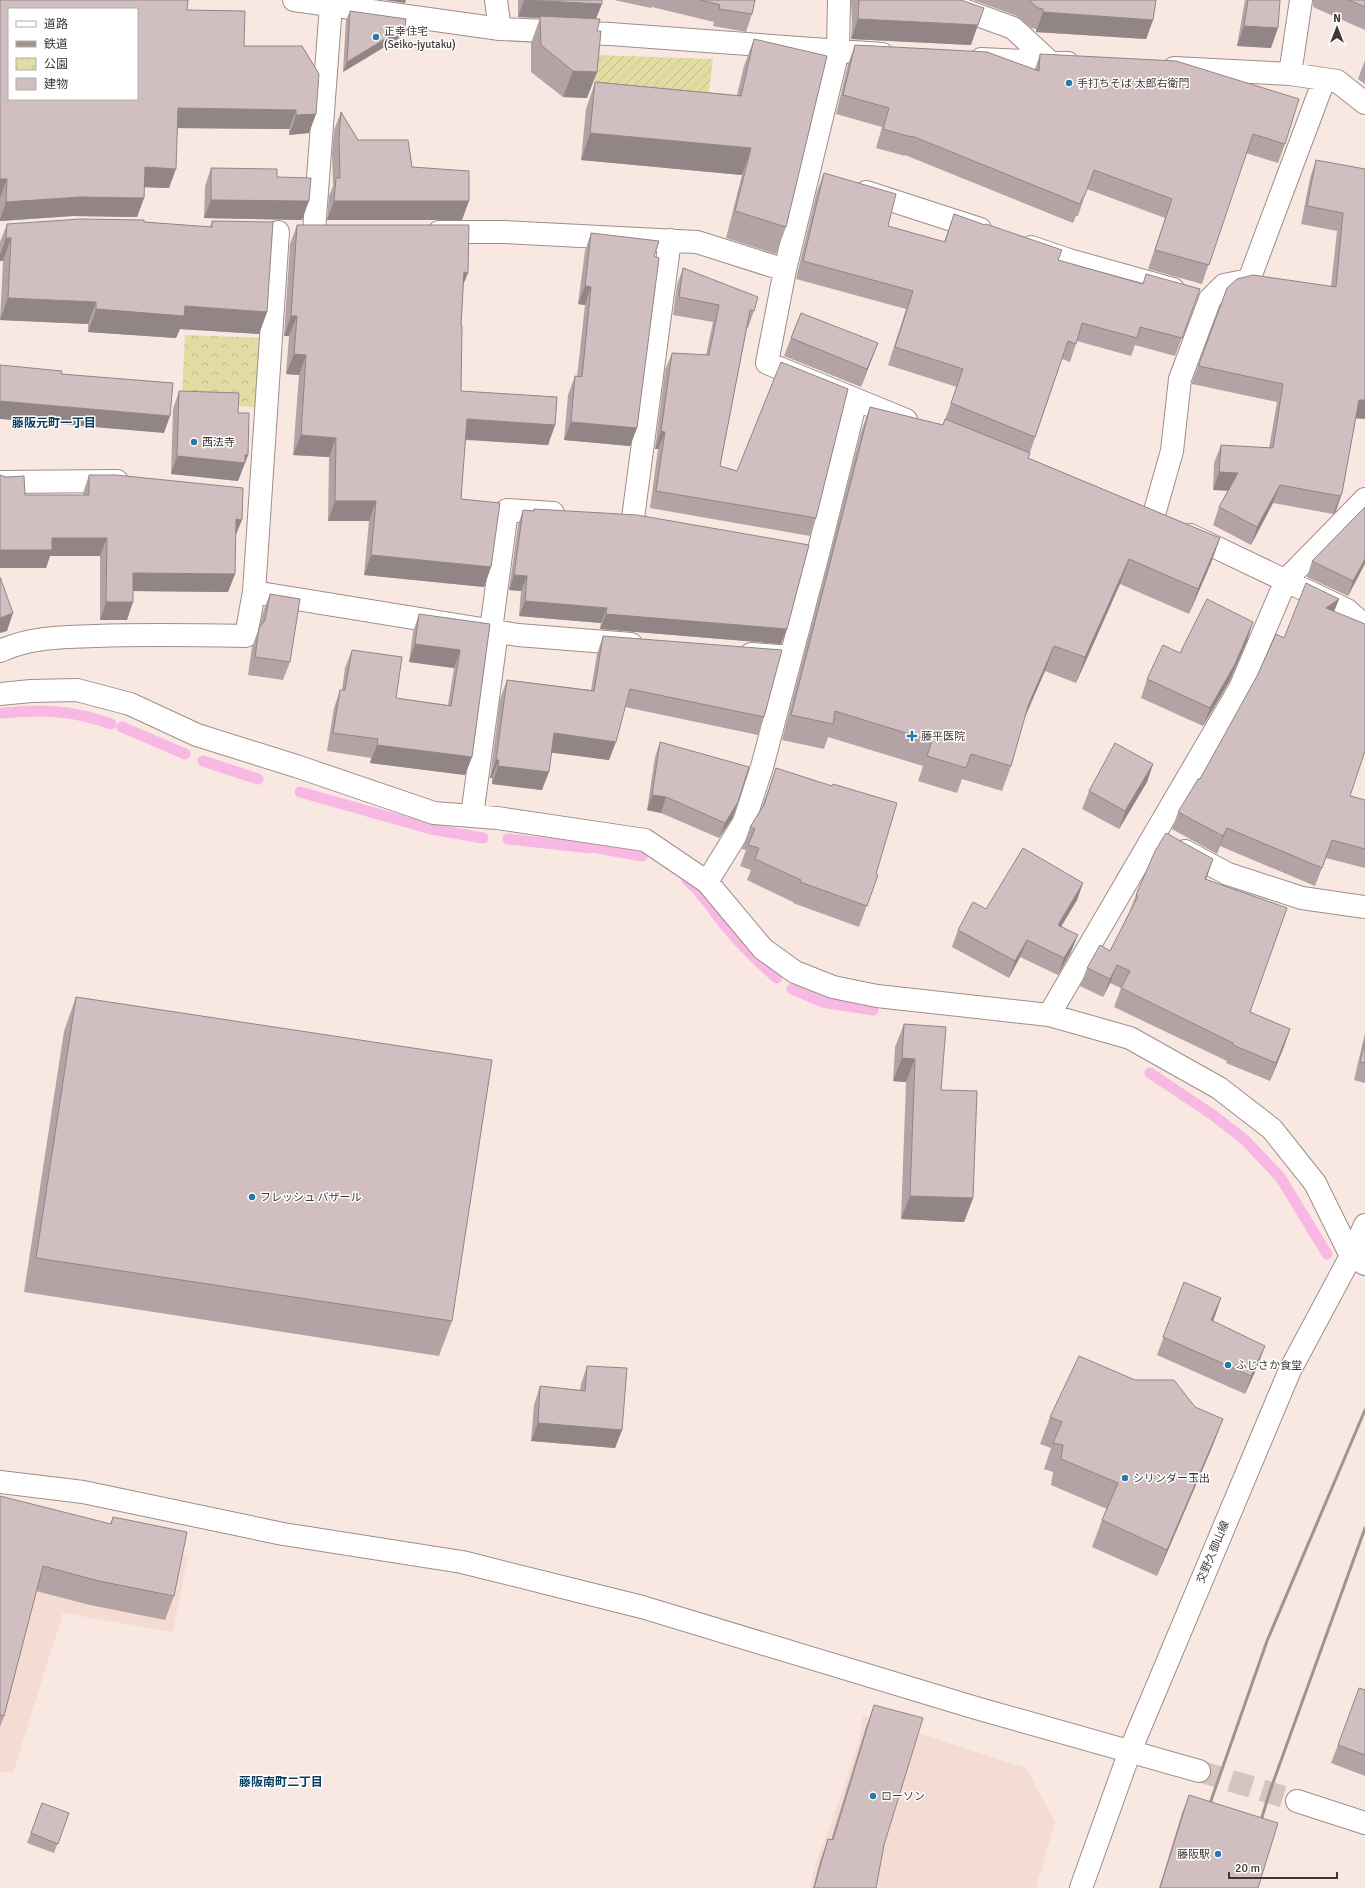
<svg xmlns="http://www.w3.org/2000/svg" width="1365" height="1888" font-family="Signika,'Noto Sans JP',sans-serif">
  <defs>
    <pattern id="park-crowns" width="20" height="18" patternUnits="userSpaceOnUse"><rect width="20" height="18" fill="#e1dca1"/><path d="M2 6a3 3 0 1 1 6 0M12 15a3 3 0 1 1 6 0" fill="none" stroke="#c2bd8b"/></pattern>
    <pattern id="garden-furrows" width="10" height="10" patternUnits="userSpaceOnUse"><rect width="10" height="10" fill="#e1dca1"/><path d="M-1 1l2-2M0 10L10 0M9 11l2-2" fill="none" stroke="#c2bd8b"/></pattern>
  </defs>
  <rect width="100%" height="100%" fill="#f9e8e1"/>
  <!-- built -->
  <path fill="#f5dcd2" d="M 0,1518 L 188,1556 L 173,1632 L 63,1613 L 13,1773 L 0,1771 Z
    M 863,1715 L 1026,1768 L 1055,1822 L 1036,1888 L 810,1888 L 816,1862 L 842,1793 L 860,1737 Z"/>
  <!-- park -->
  <path fill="url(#park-crowns)" d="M 185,335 L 261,338 L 258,407 L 223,405 L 182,394 Z"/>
  <!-- garden -->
  <path fill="url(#garden-furrows)" d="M 596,55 L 713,59 L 706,112 L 594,97 Z"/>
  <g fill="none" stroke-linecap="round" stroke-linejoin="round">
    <!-- stream -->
    <path stroke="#f8b8e4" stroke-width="11" d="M 2,713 C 44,709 72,710 111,724
      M 122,727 L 185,754
      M 203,761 L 258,779
      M 300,792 L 431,829 L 483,838
      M 508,839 L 591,848
      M 597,848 L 642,856
      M 687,880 C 702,892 711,908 723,923 C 739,943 757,961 777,978
      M 792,989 L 822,1002 L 873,1010
      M 1150,1073 L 1213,1115 L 1245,1140 L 1280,1177 L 1327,1254"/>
    <!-- minor-tunnel -->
    <path stroke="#d4c5be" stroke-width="22" stroke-dasharray="22 11" stroke-linecap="butt" d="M 1199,1771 L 1297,1801"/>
    <!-- minor casing -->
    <g stroke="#9e8e88" stroke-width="24">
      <path id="minor" d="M 294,0 L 500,29 L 610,34 L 882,54
        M 496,0 L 500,29
        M 839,0 L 838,51 L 785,270 L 767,363 L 906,420
        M 936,0 L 1013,28 L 1050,62
        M 981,59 L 1068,63
        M 1174,68 L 1290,74 L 1337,81 L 1365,103
        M 1290,74 L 1301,0
        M 866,192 L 980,229
        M 314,231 L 331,5
        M 278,232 L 254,592 L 518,635 L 631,644
        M 439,232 L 504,232 L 697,242 L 785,270
        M 1031,247 L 1069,260 L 1173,289
        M 0,482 L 117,481
        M 633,518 L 670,240
        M 1153,518 L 1172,451 L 1180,379 L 1210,299 L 1224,285 L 1249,280 L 1324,80
        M 1190,535 L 1347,610 L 1365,626
        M 491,630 L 507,510 L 553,513
        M 0,651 C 29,637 64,637 96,636 C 146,634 196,635 246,636 L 254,592
        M 751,654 L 791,657
        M 0,694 L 31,691 L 77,690 L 130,704 L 197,735 L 296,766 L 434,813 L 497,818 L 645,840 L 707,882 L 763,949 L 795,972 L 833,987 L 877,996 L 1049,1015 L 1130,1038 L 1219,1088 L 1272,1129 L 1315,1183 L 1351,1256 L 1365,1264
        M 472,816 L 497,631
        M 1185,851 L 1228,874 L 1302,898 L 1365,907
        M 707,882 L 744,822 L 762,767 L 819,550 L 856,400
        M 1049,1015 L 1240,688 L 1286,580 L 1365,499
        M 0,1482 L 83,1492 L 283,1534 L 462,1562 L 642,1607 L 976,1708 L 1199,1771
        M 1297,1801 L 1365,1823"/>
    </g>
    <!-- major casing -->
    <g stroke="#9e8e88" stroke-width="24">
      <path id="major" d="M 1081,1888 L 1130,1751 L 1290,1370 L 1351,1256 L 1365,1225"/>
    </g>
    <!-- minor -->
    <use href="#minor" stroke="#fff" stroke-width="22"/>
    <!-- major -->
    <use href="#major" stroke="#fff" stroke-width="22"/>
    <!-- rail -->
    <path stroke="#a0948f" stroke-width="3" d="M 1207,1812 L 1267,1641 L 1365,1410
      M 1259,1827 L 1270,1791 L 1365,1528"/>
  </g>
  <!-- wall -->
  <path fill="#b3a3a5" d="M 0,0 L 187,10 L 244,46 L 316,114 L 309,133 L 289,135 L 289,129 L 178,128 L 169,188 L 144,187 L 144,198 L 137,217 L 73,216 L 0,221 Z
    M 518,0 L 602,0 L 596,19 L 597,31 L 597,72 L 587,98 L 563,97 L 531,72 L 531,43 L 540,18 L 518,17 Z
    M 614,0 L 755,0 L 752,14 L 746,32 L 713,26 L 714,22 L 652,7 L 651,8 Z
    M 851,0 L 961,0 L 971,45 L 851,39 L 852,24 Z
    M 973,0 L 1156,0 L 1153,20 L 1146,39 L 1036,32 L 1036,29 L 1031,28 L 1017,16 Z
    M 1245,0 L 1280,0 L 1271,48 L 1237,46 Z
    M 1313,0 L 1365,0 L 1365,30 L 1313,7 Z
    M 350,11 L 405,27 L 401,37 L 343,72 L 346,20 Z
    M 754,39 L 786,227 L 776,254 L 726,238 L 742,175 L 581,160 L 586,109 L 595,82 L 737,95 L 744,66 Z
    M 855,45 L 1035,69 L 1040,54 L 1285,144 L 1278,163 L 1246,153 L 1202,284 L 1148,269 L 1165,218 L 1087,189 L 1078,216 L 1076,216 L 1073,223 L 905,155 L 905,156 L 876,148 L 882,127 L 836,114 L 848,64 Z
    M 1365,60 L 1365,84 L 1358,79 Z
    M 341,112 L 358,140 L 412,167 L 462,220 L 327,220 L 329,196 L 333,186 L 332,155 L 334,130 Z
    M 1316,160 L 1365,169 L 1365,419 L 1356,418 L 1342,493 L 1336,511 L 1333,514 L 1273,503 L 1251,545 L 1213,525 L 1219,507 L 1228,490 L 1213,490 L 1214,463 L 1221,445 L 1269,448 L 1277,402 L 1192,384 L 1192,382 L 1227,288 L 1331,286 L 1337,231 L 1301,224 L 1310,178 Z
    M 211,168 L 277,177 L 302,220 L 204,218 L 205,186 Z
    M 824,173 L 888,226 L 944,242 L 954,214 L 1058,260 L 1143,283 L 1200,289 L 1175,356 L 1135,345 L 1131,356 L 1077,341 L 1070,362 L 1062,359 L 1028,458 L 1220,538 L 1211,563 L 1189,614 L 1120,584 L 1076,683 L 1045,671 L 1024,718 L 1011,766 L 1002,791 L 962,779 L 957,793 L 918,781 L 923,766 L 828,737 L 824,749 L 782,740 L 861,432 L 870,407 L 943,425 L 957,387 L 888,365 L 906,309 L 796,279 L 817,191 Z
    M 212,221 L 267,312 L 259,334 L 180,329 L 176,338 L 88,332 L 88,324 L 0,320 L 3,261 L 0,261 L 0,242 L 7,224 L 144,222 L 210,227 Z
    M 297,225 L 468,273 L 463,285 L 461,326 L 461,391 L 555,425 L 548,445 L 465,440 L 461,499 L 491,567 L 484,587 L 364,575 L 369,521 L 328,521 L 329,457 L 293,455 L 299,375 L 286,374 L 289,336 L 284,336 L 290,244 Z
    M 591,233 L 654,256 L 637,428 L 630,446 L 564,440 L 568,395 L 575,376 L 577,377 L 585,305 L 578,304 L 585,251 Z
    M 683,268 L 754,311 L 748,328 L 747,328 L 720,466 L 816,518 L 810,536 L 650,508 L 658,449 L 655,449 L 665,370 L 672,353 L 706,355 L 713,322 L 673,315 L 677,285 Z
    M 791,338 L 878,343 L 861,387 L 784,356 Z
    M 179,391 L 238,413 L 248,455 L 238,481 L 171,474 L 173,409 Z
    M 89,475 L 235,537 L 235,574 L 228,592 L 133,591 L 127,620 L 100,620 L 100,556 L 50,556 L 46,568 L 25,495 L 83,495 L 83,493 Z
    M 1365,507 L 1365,564 L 1348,596 L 1307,577 L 1312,561 Z
    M 534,509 L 781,644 L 600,629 L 601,623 L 519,616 L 521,591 L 509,590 L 518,525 L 523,510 L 533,511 Z
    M 270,594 L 290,662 L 283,680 L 248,675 L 252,647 L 259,628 L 260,626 L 263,612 Z
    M 1339,599 L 1334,611 L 1350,796 L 1365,800 L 1365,868 L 1326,858 L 1315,886 L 1220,846 L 1217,854 L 1172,829 L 1178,812 L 1200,779 L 1284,638 Z
    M 419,614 L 490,624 L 472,757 L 465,775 L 370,763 L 371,758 L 327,751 L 334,708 L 340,690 L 342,690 L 345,668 L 352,650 L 396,698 L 448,705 L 454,668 L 409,662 L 413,632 Z
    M 603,636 L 764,717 L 758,735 L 625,707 L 609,760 L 551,752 L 542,790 L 492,784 L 492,778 L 490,778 L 500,699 L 507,680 L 591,690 L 597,654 Z
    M 1247,641 L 1229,682 L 1203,726 L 1141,698 L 1147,679 L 1180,653 Z
    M 660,742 L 733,817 L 719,838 L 661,813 L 647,810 L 655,757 Z
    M 1153,764 L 1147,782 L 1119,829 L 1082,809 L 1089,791 Z
    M 776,768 L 876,874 L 878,875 L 859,927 L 793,903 L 793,902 L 747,880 L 751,870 L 740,866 L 746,850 L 742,849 L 750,827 L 762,807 Z
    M 1206,879 L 1250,1012 L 1290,1029 L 1270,1081 L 1226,1063 L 1227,1061 L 1114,1007 L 1121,988 L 1110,983 L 1103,997 L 1080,986 L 1087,968 L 1110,951 L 1129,913 L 1136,895 Z
    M 1083,883 L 1077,900 L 1061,926 L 1071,952 L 1058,975 L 1020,957 L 1009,978 L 952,947 L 958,930 L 986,909 Z
    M 76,997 L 452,1321 L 439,1356 L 24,1292 L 64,1031 Z
    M 904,1024 L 941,1090 L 973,1198 L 964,1222 L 901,1219 L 906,1082 L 893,1081 L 895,1047 Z
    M 1365,1033 L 1365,1083 L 1354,1080 Z
    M 1184,1282 L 1221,1298 L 1213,1321 L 1258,1365 L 1245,1394 L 1157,1355 Z
    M 587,1366 L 622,1430 L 615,1448 L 531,1441 L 534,1405 L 540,1386 L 580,1390 L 581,1384 Z
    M 1050,1417 L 1213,1445 L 1157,1576 L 1092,1547 L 1102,1520 L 1107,1509 L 1051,1485 L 1053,1472 L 1044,1469 L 1051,1448 L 1040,1444 Z
    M 0,1496 L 110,1524 L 113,1517 L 174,1596 L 165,1620 L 90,1605 L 36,1591 L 4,1716 L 0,1727 Z
    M 1365,1690 L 1365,1776 L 1331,1763 L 1338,1745 Z
    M 874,1705 L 884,1845 L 876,1888 L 813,1888 L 820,1861 L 828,1839 L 831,1840 L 866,1727 Z
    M 1189,1795 L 1258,1888 L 1159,1888 L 1182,1813 Z
    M 42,1803 L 69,1813 L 54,1853 L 27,1843 Z"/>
  <!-- shaded-wall -->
  <path fill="#928586" d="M 384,0 L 406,0 L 405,3 Z
    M 524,0 L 602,4 L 595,21 L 540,16 L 540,18 L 518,17 Z
    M 1043,12 L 1153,20 L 1146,39 L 1036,32 Z
    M 858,19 L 978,25 L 971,45 L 851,39 Z
    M 1244,26 L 1278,28 L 1271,48 L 1237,46 Z
    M 405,27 L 401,37 L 343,72 L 347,62 Z
    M 573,71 L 597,72 L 587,98 L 563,97 Z
    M 178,108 L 296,110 L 289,129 L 171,128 Z
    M 316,114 L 309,133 L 289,135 L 296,115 Z
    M 590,133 L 751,148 L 742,175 L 581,160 Z
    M 145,167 L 176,169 L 169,188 L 138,187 Z
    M 0,179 L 7,179 L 0,198 Z
    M 80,197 L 144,198 L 137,217 L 73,216 L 0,221 L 0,219 L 6,202 Z
    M 211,200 L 309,201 L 302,220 L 204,218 Z
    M 334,201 L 469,201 L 462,220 L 327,220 Z
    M 6,238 L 11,238 L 3,261 L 0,261 L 0,255 Z
    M 464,272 L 468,273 L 460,292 Z
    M 585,286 L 591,287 L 585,305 L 578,304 Z
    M 8,298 L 96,302 L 88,324 L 0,320 Z
    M 185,306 L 267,312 L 259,334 L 180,329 L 176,338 L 88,332 L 96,309 Z
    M 291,316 L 297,316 L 289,336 L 284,336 Z
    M 878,343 L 871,361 L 861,387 L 867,369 Z
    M 294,354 L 306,355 L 299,375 L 286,374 Z
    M 1359,400 L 1365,400 L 1365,419 L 1352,418 Z
    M 0,401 L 170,416 L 164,433 L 0,419 Z
    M 467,419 L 555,425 L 548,445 L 460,439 Z
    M 571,422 L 637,428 L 630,446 L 564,440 Z
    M 661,431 L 665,432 L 658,449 L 655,449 Z
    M 301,435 L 336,438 L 329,457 L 293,455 Z
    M 248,455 L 238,481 L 171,474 L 177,456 Z
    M 1219,472 L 1238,473 L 1232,491 L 1213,490 Z
    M 1280,485 L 1273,503 L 1251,545 L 1257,527 Z
    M 1342,493 L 1336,511 L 1333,514 L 1340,496 Z
    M 335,501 L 376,501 L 369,521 L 328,521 Z
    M 236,519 L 242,520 L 235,537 Z
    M 52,538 L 107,538 L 100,556 L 50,556 L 46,568 L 0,568 L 0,550 Z
    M 1220,538 L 1211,563 L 1189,614 L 1198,589 Z
    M 371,555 L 491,567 L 484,587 L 364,575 Z
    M 1129,559 L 1120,584 L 1076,683 L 1085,657 Z
    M 1365,559 L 1365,563 L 1348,596 L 1353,581 Z
    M 133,573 L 235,574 L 228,592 L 127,591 Z
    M 514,575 L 527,576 L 521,591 L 509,590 Z
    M 1339,599 L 1332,617 L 1326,608 Z
    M 525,601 L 607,608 L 601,623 L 519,616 Z
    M 106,602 L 133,602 L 127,620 L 100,620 Z
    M 13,613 L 7,631 L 0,633 L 0,618 Z
    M 606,614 L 787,629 L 781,644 L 600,629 Z
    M 1253,622 L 1247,641 L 1229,682 L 1203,726 L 1210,708 Z
    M 415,644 L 460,650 L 454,668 L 409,662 Z
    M 1054,646 L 1045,671 L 1019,731 L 1028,706 Z
    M 554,733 L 616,742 L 609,760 L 547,752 Z
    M 377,745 L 472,757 L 465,775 L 370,763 Z
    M 496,760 L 499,760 L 492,778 L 490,778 Z
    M 1153,764 L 1147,782 L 1119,829 L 1125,811 Z
    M 498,766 L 549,772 L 542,790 L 492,784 Z
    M 652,795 L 666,797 L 661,813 L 647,810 Z
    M 738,802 L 733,817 L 719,838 L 725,823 Z
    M 1227,828 L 1220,846 L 1217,854 L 1223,836 Z
    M 1213,859 L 1207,877 L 1198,897 L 1205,879 Z
    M 1083,883 L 1077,900 L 1052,942 L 1058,925 Z
    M 1078,935 L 1071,952 L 1058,975 L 1064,958 Z
    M 1027,940 L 1020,957 L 1009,978 L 1015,961 Z
    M 1117,965 L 1110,983 L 1103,997 L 1110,979 Z
    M 1290,1029 L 1284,1047 L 1270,1081 L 1276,1063 Z
    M 902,1058 L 915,1059 L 906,1082 L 893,1081 Z
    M 910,1196 L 973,1198 L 964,1222 L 901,1219 Z
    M 1221,1298 L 1215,1316 L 1205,1338 L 1211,1320 Z
    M 1265,1346 L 1258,1365 L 1245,1394 L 1251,1376 Z
    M 1223,1419 L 1213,1445 L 1157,1576 L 1167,1550 Z
    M 538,1423 L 622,1430 L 615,1448 L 531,1441 Z"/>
  <!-- building -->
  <path fill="#d0bec0" stroke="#928586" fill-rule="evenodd" d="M 0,0 L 188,0 L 187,10 L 245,11 L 244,46 L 302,46 L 319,74 L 316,114 L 296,115 L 296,110 L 178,108 L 176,169 L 145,167 L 144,198 L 80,197 L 6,202 L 7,179 L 0,179 ZM 9,9 L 137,9 L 137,99 L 9,99 Z
    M 524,0 L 602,0 L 602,4 Z
    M 700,0 L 755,0 L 752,14 L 719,9 L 720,5 Z
    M 859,0 L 961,0 L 984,8 L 978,25 L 858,19 Z
    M 1029,0 L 1156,0 L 1153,20 L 1043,12 L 1043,9 L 1038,8 Z
    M 1248,0 L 1280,0 L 1278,28 L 1244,26 Z
    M 1349,0 L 1365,0 L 1365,7 Z
    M 350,11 L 406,19 L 405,27 L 347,62 Z
    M 540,16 L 600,19 L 597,31 L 601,31 L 597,72 L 573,71 L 541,45 Z
    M 754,39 L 827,56 L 786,227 L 735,211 L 751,148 L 590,133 L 595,82 L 741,96 Z
    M 855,45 L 987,52 L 1039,71 L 1040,54 L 1176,61 L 1299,99 L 1285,144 L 1253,134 L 1209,265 L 1155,250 L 1172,199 L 1094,170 L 1084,197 L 1083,197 L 1080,204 L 912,136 L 911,137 L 883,129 L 889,108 L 843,95 Z
    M 341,112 L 358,140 L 408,140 L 412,167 L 469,171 L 469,201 L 334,201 L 336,178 L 340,178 L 339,137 Z
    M 1316,160 L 1365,169 L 1365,400 L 1359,400 L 1342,493 L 1340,496 L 1280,485 L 1257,527 L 1219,507 L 1238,473 L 1219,472 L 1221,445 L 1273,448 L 1283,384 L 1199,366 L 1199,364 L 1227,288 L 1237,279 L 1253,275 L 1336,287 L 1343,213 L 1307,206 Z
    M 211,168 L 277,169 L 277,177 L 311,178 L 309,201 L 211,200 Z
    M 824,173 L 896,194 L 888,226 L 945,242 L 954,214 L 985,225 L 986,224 L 1062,250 L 1058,260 L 1143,284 L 1146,274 L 1200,289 L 1182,338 L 1140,327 L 1137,338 L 1082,323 L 1076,344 L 1068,341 L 1035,437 L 951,403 L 963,369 L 895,347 L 913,291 L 803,261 Z
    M 81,219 L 144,220 L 144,222 L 212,227 L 212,221 L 273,222 L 267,312 L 185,306 L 184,316 L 96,309 L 96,302 L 8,298 L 11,238 L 6,238 L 7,224 Z
    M 297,225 L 469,225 L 468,273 L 464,272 L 461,326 L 462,326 L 461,391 L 557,397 L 555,425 L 467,419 L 461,499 L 500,503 L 491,567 L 371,555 L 376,501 L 335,501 L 336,438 L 301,435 L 306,355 L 294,354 L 297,316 L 291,316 Z
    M 591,233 L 659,241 L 654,256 L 659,258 L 637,428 L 571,422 L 575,376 L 582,377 L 591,287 L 585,286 Z
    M 683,268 L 758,297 L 754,311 L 750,310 L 720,466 L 737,471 L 781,362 L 848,389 L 816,518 L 656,491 L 665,432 L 661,431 L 672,353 L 709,355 L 719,305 L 679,297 Z
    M 801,313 L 878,343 L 867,369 L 791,338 Z
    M 0,365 L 62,371 L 61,374 L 173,383 L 170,416 L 0,401 Z
    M 179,391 L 239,393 L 238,413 L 249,413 L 248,455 L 245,455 L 245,463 L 177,456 Z
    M 870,407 L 943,425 L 945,419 L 1030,453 L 1028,458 L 1220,538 L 1198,589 L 1129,559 L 1085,657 L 1054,646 L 1028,706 L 1011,766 L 971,754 L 966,768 L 927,756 L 932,741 L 835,711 L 833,724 L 791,715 Z
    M 0,475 L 6,477 L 24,476 L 25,495 L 89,495 L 89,475 L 116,475 L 243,488 L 242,520 L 236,519 L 235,574 L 133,573 L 133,602 L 106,602 L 107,538 L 52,538 L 52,550 L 0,550 Z
    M 1365,507 L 1365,559 L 1353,581 L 1312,561 Z
    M 534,509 L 637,515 L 809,545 L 787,629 L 606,614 L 607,608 L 525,601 L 527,576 L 514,575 L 523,510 L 534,511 Z
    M 0,577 L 13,613 L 0,618 Z
    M 1306,583 L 1339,599 L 1326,608 L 1365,624 L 1365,751 L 1350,796 L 1365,800 L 1365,849 L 1332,840 L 1322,868 L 1227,828 L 1223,836 L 1178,812 L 1198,779 L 1200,779 L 1257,676 L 1276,634 L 1284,638 Z
    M 270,594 L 300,599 L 290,662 L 255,657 L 259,628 L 265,620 Z
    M 1207,599 L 1253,622 L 1235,664 L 1210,708 L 1147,679 L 1163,645 L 1180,653 Z
    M 419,614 L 490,624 L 472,757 L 377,745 L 378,739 L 333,733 L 340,690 L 345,690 L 352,650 L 402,657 L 396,698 L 451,706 L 460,650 L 415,644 Z
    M 603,636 L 782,650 L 764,717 L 630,689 L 616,742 L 554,733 L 549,772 L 498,766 L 499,760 L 496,760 L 507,680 L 594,691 Z
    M 660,742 L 749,767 L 738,802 L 725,823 L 666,797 L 652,795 Z
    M 1115,743 L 1153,764 L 1125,811 L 1089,791 Z
    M 776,768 L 832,786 L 833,784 L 897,803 L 876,874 L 878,875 L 867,906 L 800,882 L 801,880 L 755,859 L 759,848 L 748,845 L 755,829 L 750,827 L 764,805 Z
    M 1166,833 L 1213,859 L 1205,879 L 1287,908 L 1250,1012 L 1290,1029 L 1276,1063 L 1233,1045 L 1233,1043 L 1121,988 L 1130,971 L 1117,965 L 1110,979 L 1087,968 L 1100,945 L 1110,951 L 1138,896 L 1136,895 L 1155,851 Z
    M 1023,848 L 1083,883 L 1058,925 L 1078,935 L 1064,958 L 1027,940 L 1015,961 L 958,930 L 973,902 L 986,909 Z
    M 76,997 L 492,1060 L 452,1321 L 36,1258 Z
    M 904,1024 L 946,1027 L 941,1090 L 977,1091 L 973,1198 L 910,1196 L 915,1059 L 902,1058 Z
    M 1365,1042 L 1365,1063 L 1360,1062 Z
    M 1184,1282 L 1221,1298 L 1211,1320 L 1265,1346 L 1251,1376 L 1163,1337 Z
    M 1079,1356 L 1135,1380 L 1174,1380 L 1195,1407 L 1223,1419 L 1167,1550 L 1102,1520 L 1118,1483 L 1061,1459 L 1063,1445 L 1053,1443 L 1062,1422 L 1050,1417 Z
    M 587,1366 L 627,1368 L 622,1430 L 538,1423 L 540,1386 L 585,1391 Z
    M 0,1496 L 111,1524 L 113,1517 L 187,1532 L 174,1596 L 99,1581 L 43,1566 L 4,1716 L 0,1715 Z
    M 1359,1688 L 1365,1690 L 1365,1755 L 1338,1745 Z
    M 874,1705 L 923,1718 L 884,1845 L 876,1888 L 814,1888 L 828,1839 L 833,1840 Z
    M 1189,1795 L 1278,1823 L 1258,1888 L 1160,1888 Z
    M 42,1803 L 69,1813 L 58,1844 L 31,1833 Z"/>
  <!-- markers -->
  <g fill="#2f77ab" stroke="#fff" stroke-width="1.5">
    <circle cx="376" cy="37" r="4"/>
    <circle cx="1069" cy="83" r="4"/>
    <circle cx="194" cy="442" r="4"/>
    <path d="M910 730h4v4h4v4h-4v4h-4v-4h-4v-4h4z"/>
    <circle cx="252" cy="1197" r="4"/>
    <circle cx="1228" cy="1365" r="4"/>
    <circle cx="1125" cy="1478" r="4"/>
    <circle cx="873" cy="1796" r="4"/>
    <circle cx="1218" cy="1854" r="4"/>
  </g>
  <g text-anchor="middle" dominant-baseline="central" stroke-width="3" stroke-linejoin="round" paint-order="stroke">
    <!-- poi labels -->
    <g font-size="11" fill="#3e3734" stroke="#fff" text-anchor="start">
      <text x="384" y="31">正幸住宅<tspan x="384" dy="13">(Seiko-jyutaku)</tspan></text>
      <text x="1077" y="83">手打ちそば 太郎右衛門</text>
      <text x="202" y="442">西法寺</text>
      <text x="921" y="736">藤平医院</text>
      <text x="260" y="1197">フレッシュ バザール</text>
      <text x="1236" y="1365">ふじさか食堂</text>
      <text x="1133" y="1478">シリンダー玉出</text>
      <text x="881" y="1796">ローソン</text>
      <text x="1210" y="1854" text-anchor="end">藤阪駅</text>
    </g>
    <!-- street labels -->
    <g font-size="11" fill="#3e3734" stroke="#fff">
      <text transform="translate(1213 1552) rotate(-67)">交野久御山線</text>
    </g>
    <!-- neighbourhood labels -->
    <g font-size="12" font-weight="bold" fill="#083e61" stroke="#fff">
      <text x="54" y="423">藤阪元町一丁目</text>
      <text x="281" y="1782">藤阪南町二丁目</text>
    </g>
  </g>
  <!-- legend -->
  <rect x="8" y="8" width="130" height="92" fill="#ffffff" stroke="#b2afae"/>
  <rect x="16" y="21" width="20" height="6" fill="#ffffff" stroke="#b2afae"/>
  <text x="44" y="28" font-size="12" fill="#3e3734">道路</text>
  <rect x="16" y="41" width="20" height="6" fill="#a0948f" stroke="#b2afae"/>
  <text x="44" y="48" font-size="12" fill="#3e3734">鉄道</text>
  <rect x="16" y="58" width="20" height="12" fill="url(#park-crowns)" stroke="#b2afae"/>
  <text x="44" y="68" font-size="12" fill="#3e3734">公園</text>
  <rect x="16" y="78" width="20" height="12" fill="#d0bec0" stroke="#b2afae"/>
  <text x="44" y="88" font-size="12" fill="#3e3734">建物</text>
  <!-- north arrow -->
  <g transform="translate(1337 28)" stroke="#ffffff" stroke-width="3" paint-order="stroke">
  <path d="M0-3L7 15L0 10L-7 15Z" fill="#3e3734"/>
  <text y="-6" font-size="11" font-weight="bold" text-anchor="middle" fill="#3e3734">N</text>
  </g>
  <!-- scale -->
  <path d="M1229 1872v6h108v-6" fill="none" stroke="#3e3734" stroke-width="2"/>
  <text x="1235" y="1872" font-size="12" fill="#3e3734" stroke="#ffffff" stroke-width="3" paint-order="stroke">20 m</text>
</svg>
